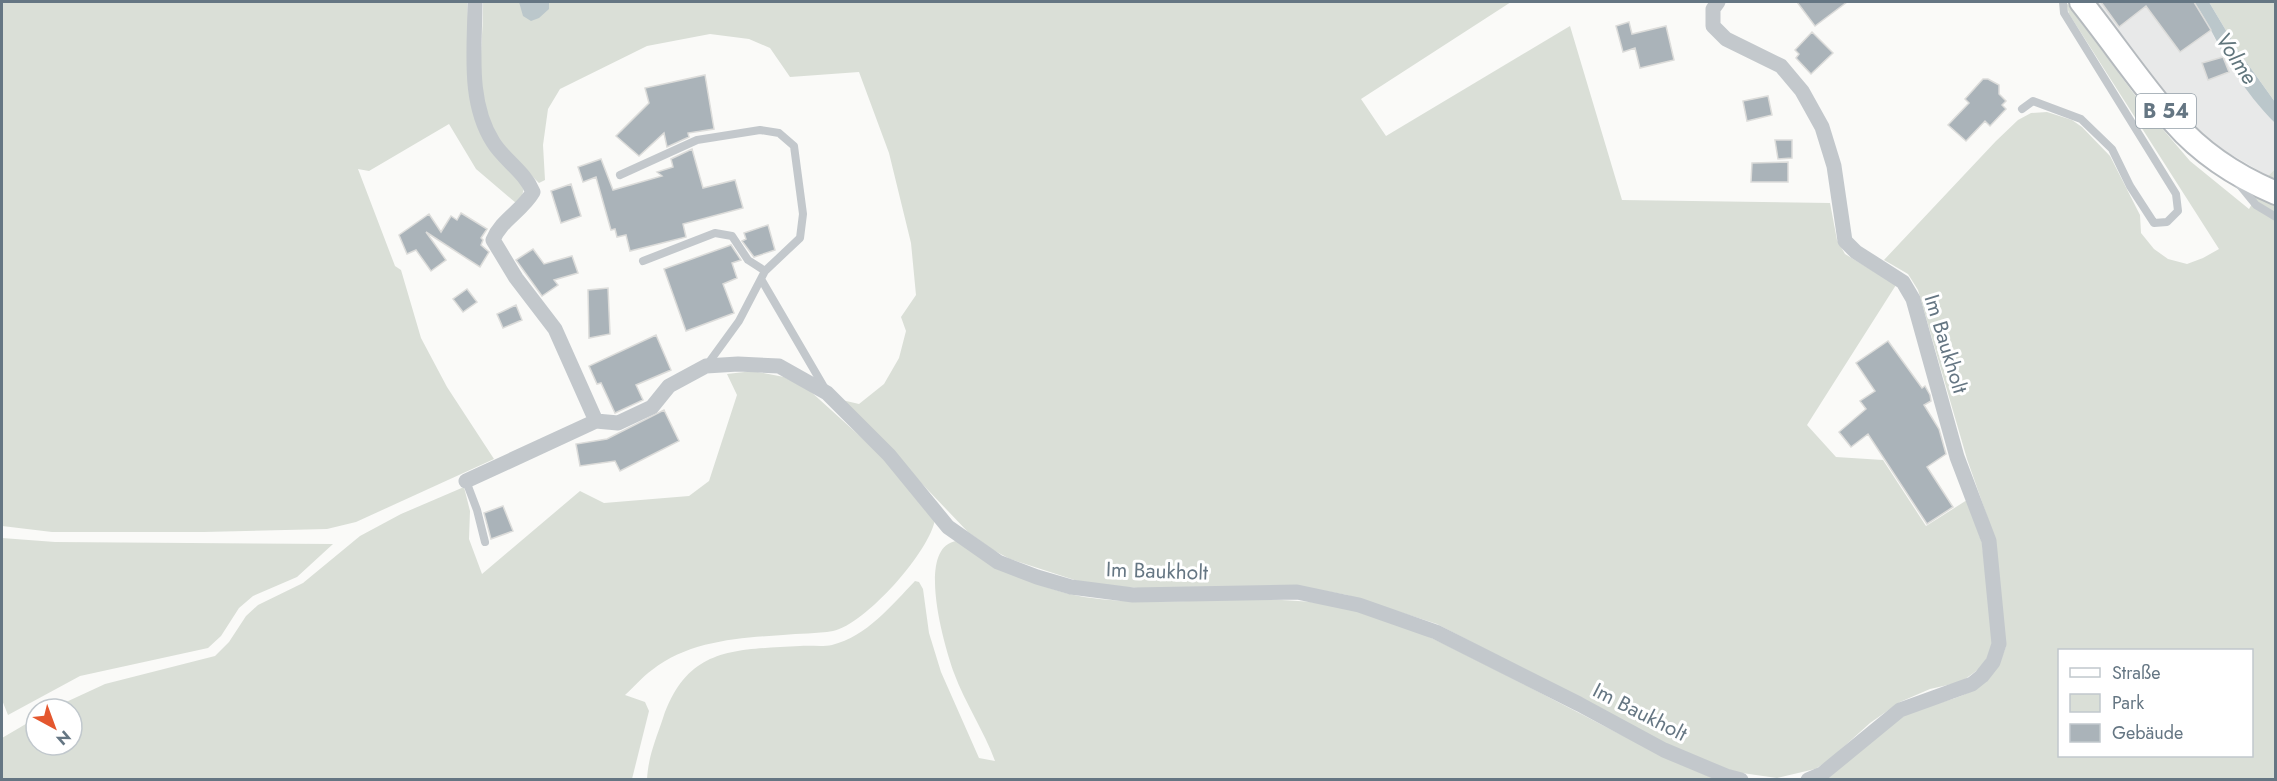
<svg xmlns="http://www.w3.org/2000/svg" width="2277" height="781" font-family="Jost,sans-serif">
  <rect width="100%" height="100%" fill="#fafaf8"/>
  <!-- built -->
  <path fill="#e8e9e9" d="M 2094,2 L 2194,2 L 2208,22 L 2214,37 L 2234,72 L 2275,123 L 2275,169 L 2268,176 L 2206,140 L 2176,111 L 2117,29 L 2114,30 Z"/>
  <!-- green -->
  <path fill="#dadfd7" fill-rule="evenodd" d="M 2,2 L 467,2 L 473,107 L 524,188 L 522,196 L 516,203 L 476,169 L 449,124 L 369,171 L 358,169 L 395,266 L 401,270 L 421,338 L 447,387 L 494,459 L 356,522 L 327,529 L 204,532 L 52,532 L 2,526 Z
    M 483,2 L 1511,2 L 1361,99 L 1386,136 L 1570,26 L 1622,200 L 1830,203 L 1837,240 L 1845,254 L 1896,285 L 1807,425 L 1836,457 L 1883,460 L 1926,526 L 1967,500 L 1982,543 L 1993,641 L 1989,655 L 1979,669 L 1961,682 L 1930,689 L 1900,702 L 1870,723 L 1828,761 L 1815,769 L 1777,778 L 1728,771 L 1669,745 L 1437,624 L 1347,595 L 1299,586 L 1151,589 L 1087,584 L 1010,559 L 993,550 L 968,532 L 842,400 L 859,404 L 884,384 L 899,358 L 906,331 L 901,317 L 916,295 L 911,243 L 889,153 L 859,72 L 790,77 L 770,48 L 749,39 L 710,34 L 647,46 L 560,89 L 548,109 L 543,145 L 545,180 L 539,183 C 525,169 509,155 497,139 C 471,100 484,46 483,2 Z
    M 2066,2 L 2143,106 L 2190,161 L 2249,209 L 2268,176 L 2275,169 L 2275,779 L 1826,780 C 1841,766 1856,753 1872,740 C 1880,733 1888,725 1897,719 C 1942,694 1986,707 2006,646 L 1994,536 L 1967,459 L 1918,290 L 1908,274 L 1884,260 L 1996,141 L 2018,120 L 2031,113 L 2047,112 L 2072,120 L 2082,127 L 2110,156 L 2140,215 L 2141,233 L 2154,249 L 2168,259 L 2187,264 L 2203,258 L 2219,249 L 2069,14 ZM 2060,650 L 2252,650 L 2252,756 L 2060,756 Z
    M 2209,2 L 2275,2 L 2275,102 L 2237,49 Z
    M 753,371 L 784,377 L 809,390 L 884,458 L 935,519 C 931,550 865,625 833,631 C 817,634 799,633 783,635 C 738,638 689,641 652,670 C 642,677 634,687 625,695 L 645,702 L 649,711 L 632,779 L 2,779 L 2,738 L 36,718 L 36,745 L 72,745 L 72,709 L 51,709 L 105,684 L 215,656 L 229,642 L 246,616 L 258,605 L 303,583 L 360,536 L 401,514 L 464,487 L 470,511 L 469,539 L 482,574 L 580,491 L 604,503 L 689,496 L 709,481 L 737,395 L 727,374 Z
    M 2,538 L 55,542 L 333,544 L 297,577 L 253,596 L 239,608 L 221,636 L 208,648 L 80,676 L 8,715 L 2,700 Z
    M 956,541 C 997,563 1038,590 1084,597 C 1177,611 1273,586 1364,612 C 1407,624 1448,646 1488,666 C 1564,704 1637,746 1715,779 L 647,780 C 648,757 656,739 663,718 C 688,646 735,650 800,646 C 810,645 822,647 832,645 C 867,636 891,606 915,581 L 919,582 L 923,589 L 929,633 L 941,672 L 979,758 L 995,761 C 984,731 965,703 954,673 C 945,648 915,548 956,541 Z"/>
  <!-- water -->
  <path fill="#bbc7cb" d="M 519,2 L 549,2 L 549,9 L 539,18 L 531,21 L 523,16 Z
    M 2194,2 L 2209,2 L 2237,49 L 2275,102 L 2275,123 C 2260,108 2246,90 2234,72 C 2219,49 2210,24 2194,2 Z"/>
  <!-- building -->
  <path fill="#aab3b9" stroke="#dcdcda" stroke-width="1.5" d="M 1797,2 L 1847,2 L 1815,26 Z
    M 2101,2 L 2194,2 L 2211,30 L 2180,52 L 2146,6 L 2119,27 Z
    M 1629,22 L 1632,34 L 1666,26 L 1674,60 L 1640,68 L 1635,48 L 1623,52 L 1616,26 Z
    M 1812,32 L 1833,53 L 1811,74 L 1796,58 L 1799,54 L 1795,50 Z
    M 2223,57 L 2229,72 L 2208,80 L 2202,63 Z
    M 705,75 L 714,129 L 688,133 L 689,137 L 667,147 L 664,133 L 639,156 L 616,136 L 649,103 L 645,88 Z
    M 1983,79 L 1988,79 L 1999,85 L 1999,94 L 2006,101 L 2002,105 L 2006,109 L 1990,126 L 1985,121 L 1966,141 L 1948,125 L 1969,103 L 1965,99 Z
    M 1768,96 L 1772,115 L 1747,121 L 1743,101 Z
    M 1775,140 L 1792,140 L 1792,158 L 1778,159 Z
    M 692,149 L 703,188 L 735,180 L 743,208 L 683,224 L 686,237 L 630,251 L 626,235 L 617,237 L 615,229 L 611,230 L 596,177 L 583,182 L 578,167 L 601,159 L 613,190 L 662,176 L 657,172 L 673,167 L 671,159 Z
    M 1788,162 L 1788,182 L 1751,182 L 1752,163 Z
    M 571,184 L 581,216 L 561,223 L 551,191 Z
    M 461,213 L 487,229 L 481,238 L 483,240 L 481,245 L 489,252 L 480,267 L 426,232 L 446,260 L 431,271 L 416,250 L 407,254 L 399,235 L 429,214 L 441,232 L 451,216 L 457,220 Z
    M 768,225 L 775,250 L 754,257 L 742,241 L 746,239 L 744,233 Z
    M 731,245 L 741,260 L 732,263 L 737,278 L 723,284 L 734,313 L 686,331 L 664,269 Z
    M 533,249 L 544,264 L 572,256 L 578,273 L 554,280 L 558,285 L 542,296 L 516,260 Z
    M 608,288 L 610,334 L 589,338 L 588,290 Z
    M 467,289 L 477,302 L 463,312 L 453,299 Z
    M 516,305 L 522,320 L 503,328 L 497,314 Z
    M 656,335 L 671,370 L 636,385 L 643,400 L 615,413 L 601,383 L 597,384 L 589,366 Z
    M 1888,341 L 1922,388 L 1925,386 L 1930,395 L 1931,401 L 1924,405 L 1939,429 L 1946,454 L 1927,467 L 1953,507 L 1927,524 L 1868,434 L 1851,447 L 1839,432 L 1866,409 L 1860,401 L 1875,391 L 1856,363 Z
    M 664,410 L 679,441 L 620,471 L 615,461 L 580,466 L 576,444 L 607,439 Z
    M 503,506 L 513,531 L 491,539 L 484,513 Z"/>
  <g fill="none" stroke-linecap="round" stroke-linejoin="round">
    <!-- primary casing -->
    <g stroke="#b5babe" stroke-width="26">
      <path id="primary" d="M 2081,2 C 2112,41 2141,84 2174,122 C 2201,153 2238,177 2276,193"/>
    </g>
    <!-- lane -->
    <path stroke="#c3c8cc" stroke-width="8" d="M 2022,109 L 2033,101 L 2081,119 L 2112,149 L 2130,186 L 2154,223 L 2167,222 L 2178,211 L 2176,194 L 2064,13 L 2063,2
      M 620,175 L 697,140 L 760,130 L 779,133 L 794,146 L 803,214 L 800,238 L 765,271
      M 2238,183 L 2256,205 L 2276,217
      M 643,261 L 715,233 L 732,236 L 748,260 L 765,271 L 739,321 L 707,365
      M 761,279 L 824,387
      M 466,481 L 477,510 L 485,542"/>
    <!-- street -->
    <path stroke="#c3c8cc" stroke-width="15" d="M 475,2 C 475,48 467,101 493,142 C 504,160 525,172 533,192 C 522,211 501,220 493,240 L 516,278 L 555,329 L 596,421
      M 1718,2 L 1713,9 L 1713,26 L 1726,39 L 1781,66 L 1802,91 L 1822,127 L 1834,166 L 1845,241 L 1856,252 L 1903,282 L 1913,299 L 1957,457 L 1989,541 L 1999,644 L 1993,662 L 1982,676 L 1972,684 L 1900,710 L 1822,774 L 1808,780
      M 466,481 L 596,421 L 618,423 L 652,407 L 669,386 L 706,366 L 738,364 L 779,366 L 827,393 L 889,455 L 948,527 L 998,562 L 1037,577 L 1071,587 L 1133,595 L 1297,592 L 1359,605 L 1436,632 L 1579,704 L 1664,750 L 1726,776 L 1741,780"/>
    <!-- primary -->
    <use href="#primary" stroke="#fff" stroke-width="22"/>
  </g>
  <g text-anchor="middle" dominant-baseline="central" stroke-width="6" stroke-linejoin="round" paint-order="stroke">
    <!-- shield labels -->
    <rect fill="#fff" stroke="#939fa8" stroke-width="1.5" x="2136" y="94" width="60" height="34" rx="4.5"/>
    <g font-size="20" font-weight="bold" fill="#657683">
      <text x="2166" y="111">B 54</text>
    </g>
    <!-- street labels -->
    <g font-size="21" fill="#657683" stroke="#fff">
      <text transform="translate(1946 344) rotate(73)">Im Baukholt</text>
      <text transform="translate(1157 571) rotate(2)">Im Baukholt</text>
      <text transform="translate(1640 712) rotate(27)">Im Baukholt</text>
    </g>
    <!-- water labels -->
    <g font-size="22" font-style="italic" fill="#60757c" stroke="#fff">
      <text transform="translate(2237 58) rotate(57)">Volme</text>
    </g>
  </g>
  <!-- border -->
  <rect width="2277" height="781" fill="none" stroke="#657683" stroke-width="6"/>
  <!-- legend -->
  <rect x="2058" y="649" width="195" height="108" fill="#ffffff" stroke="#c1c8cd" stroke-width="1.5"/>
  <rect x="2070" y="668" width="30" height="9" fill="#ffffff" stroke="#c1c8cd" stroke-width="1.5"/>
  <text x="2112" y="679" font-size="18" fill="#657683">Straße</text>
  <rect x="2070" y="694" width="30" height="18" fill="#dadfd7" stroke="#c1c8cd" stroke-width="1.5"/>
  <text x="2112" y="709" font-size="18" fill="#657683">Park</text>
  <rect x="2070" y="724" width="30" height="18" fill="#aab3b9" stroke="#c1c8cd" stroke-width="1.5"/>
  <text x="2112" y="739" font-size="18" fill="#657683">Gebäude</text>
  <!-- north arrow -->
  <g transform="translate(54 727) rotate(139)"><circle r="28" fill="#ffffff" stroke="#c1c8cd" stroke-width="1.5"/>
  <path d="M0-4.5L10 22L0 15L-10 22Z" fill="#e4572e"/>
  <text y="-9" font-size="16" font-weight="bold" text-anchor="middle" fill="#657683">N</text>
  </g>
</svg>
